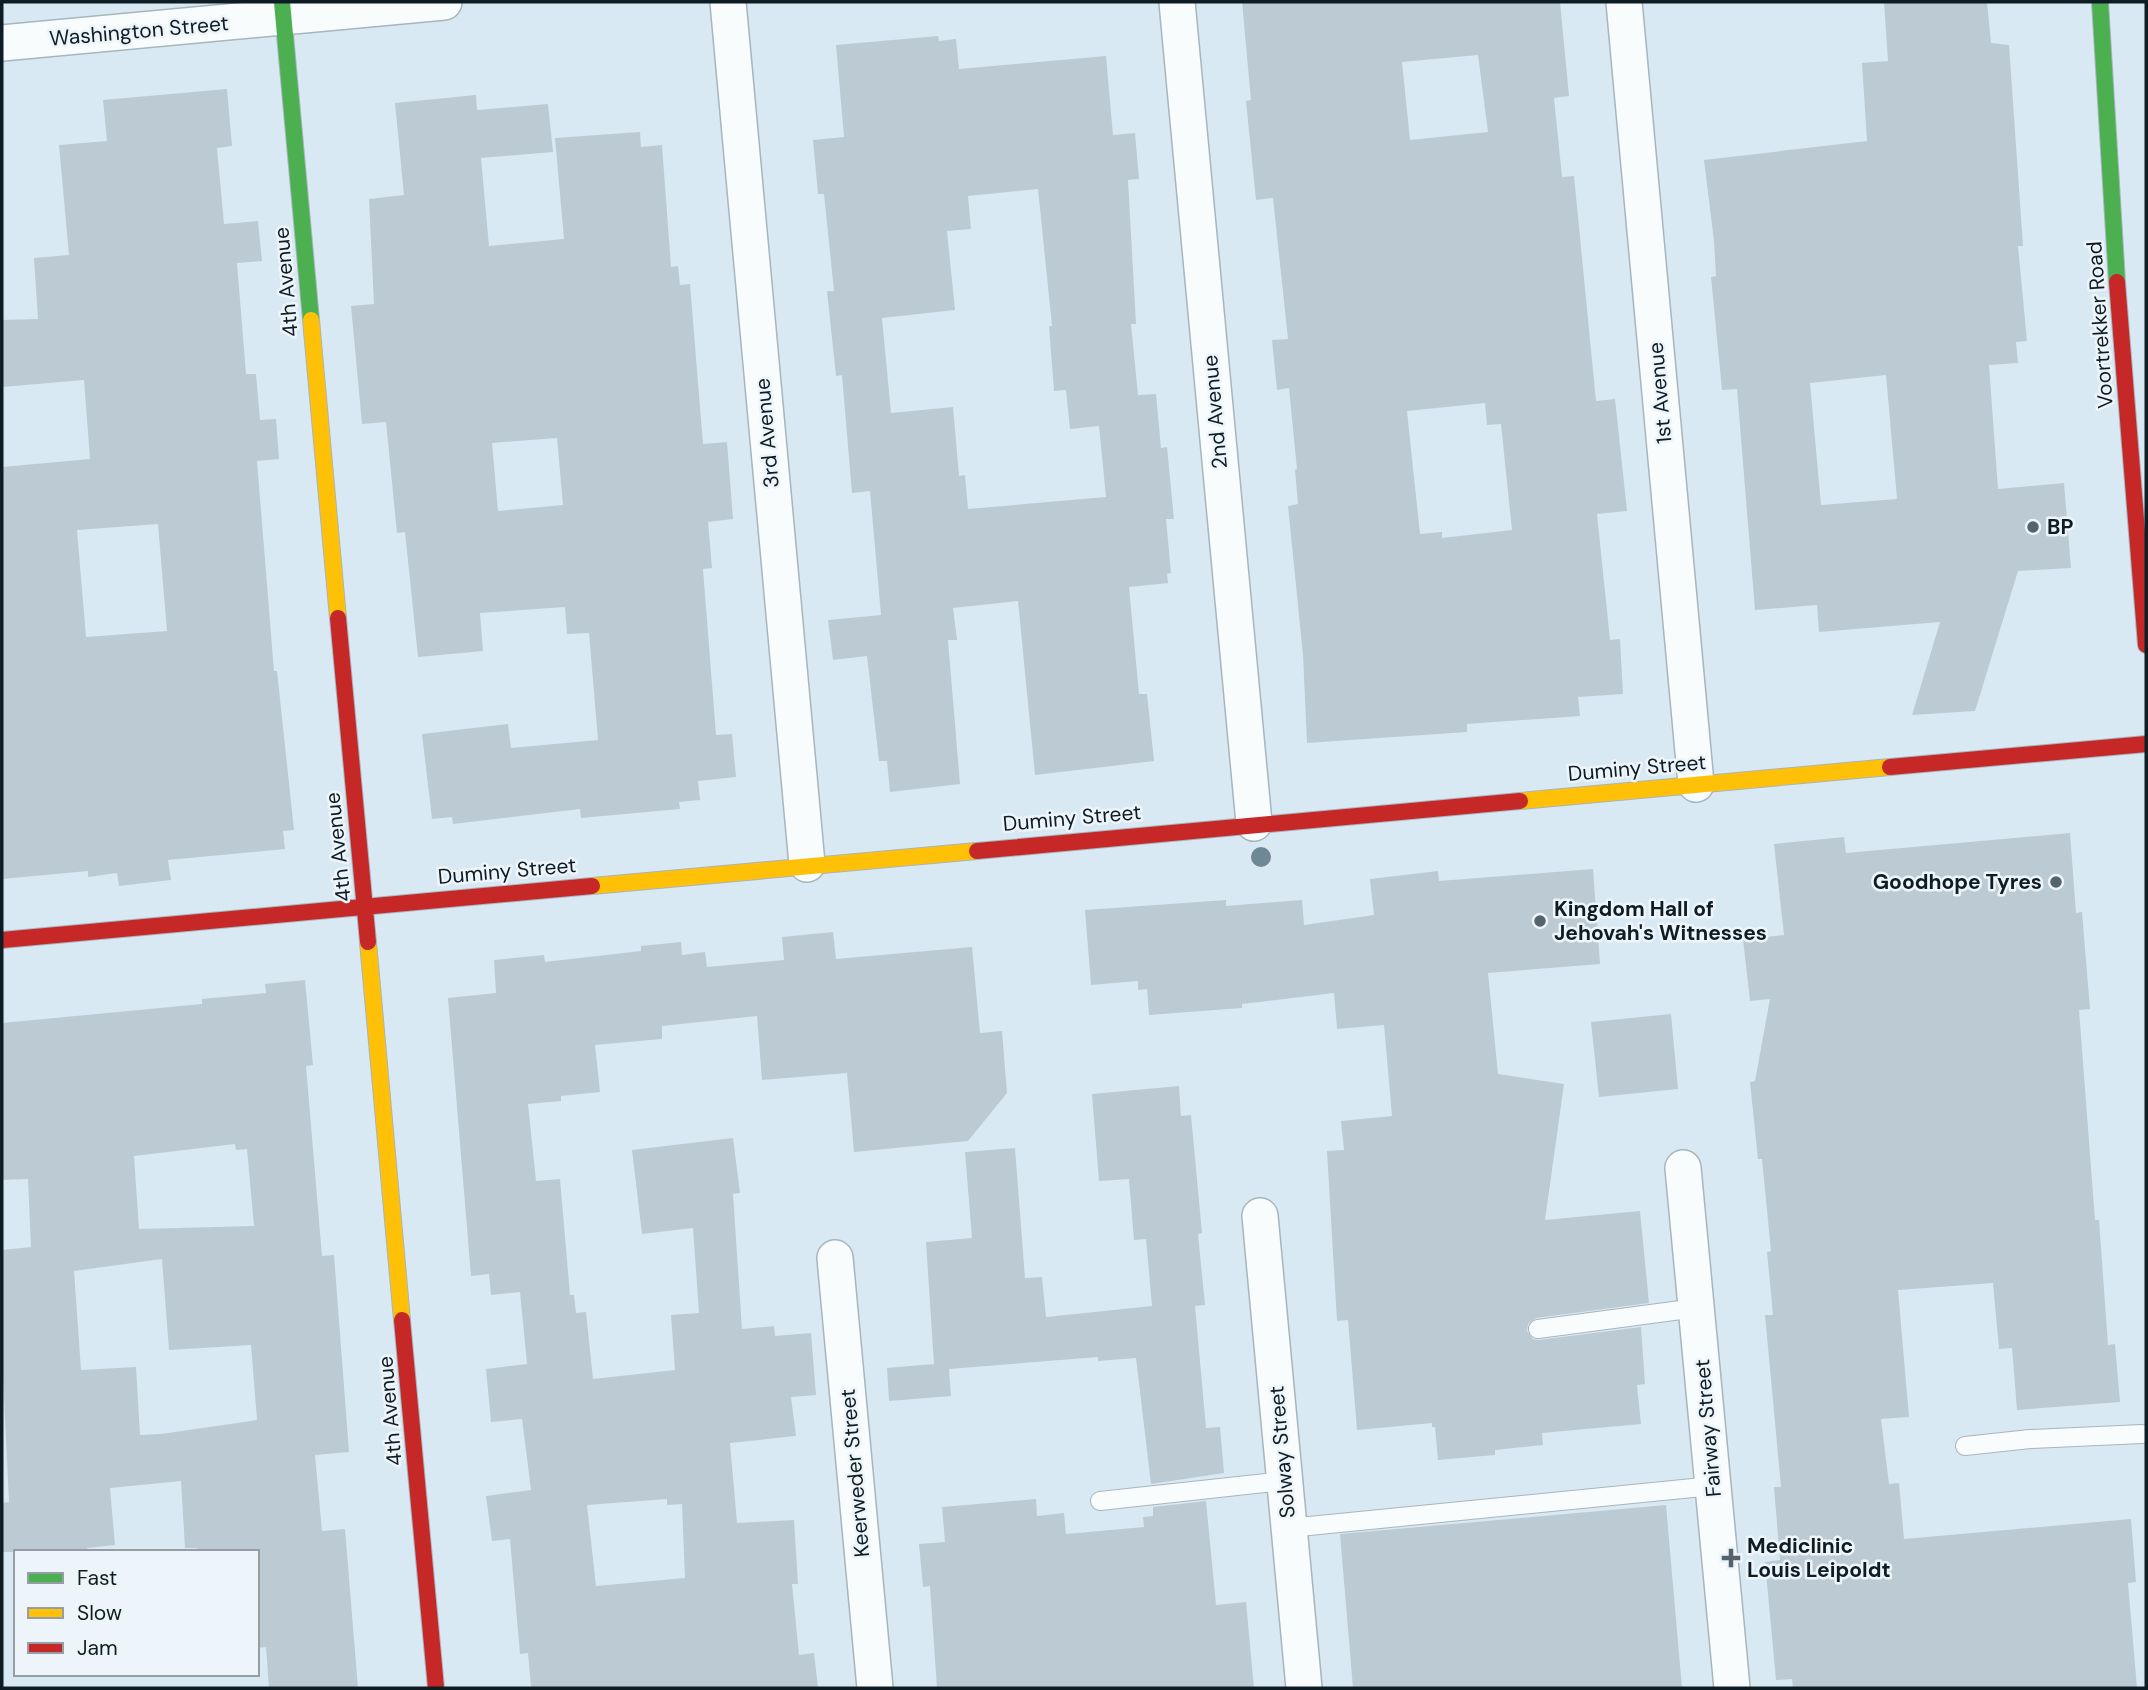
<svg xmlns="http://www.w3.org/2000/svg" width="2148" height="1690" font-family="'DM Sans',sans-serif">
  <rect width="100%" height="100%" fill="#d9e9f3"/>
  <!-- building -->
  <path fill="#bccad3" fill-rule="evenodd" d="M 1242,2 L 1560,2 L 1569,96 L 1554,98 L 1562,177 L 1574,176 L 1596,401 L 1615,399 L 1627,511 L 1597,514 L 1610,640 L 1620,639 L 1623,694 L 1578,697 L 1580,716 L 1467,724 L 1467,732 L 1307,743 L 1303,655 L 1288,506 L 1298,504 L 1295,470 L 1297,469 L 1289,388 L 1277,390 L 1272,340 L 1288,339 L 1273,198 L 1256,200 L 1246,101 L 1251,100 ZM 1478,55 L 1488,132 L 1410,140 L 1402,62 ZM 1485,403 L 1487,425 L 1501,424 L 1512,530 L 1442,538 L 1442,532 L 1420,534 L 1407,411 Z
    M 1884,2 L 1987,2 L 1991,43 L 2009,45 L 2023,246 L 2018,246 L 2027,341 L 2016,342 L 2018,363 L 1989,365 L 1998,489 L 2064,483 L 2071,568 L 2018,571 L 1975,711 L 1912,715 L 1940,622 L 1819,632 L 1817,605 L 1755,610 L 1737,389 L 1722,390 L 1711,277 L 1716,276 L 1714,241 L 1704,160 L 1867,141 L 1862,63 L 1888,61 ZM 1886,375 L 1897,499 L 1821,505 L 1810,383 Z
    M 938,36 L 939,41 L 956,39 L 959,69 L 1106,56 L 1113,135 L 1135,133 L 1139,179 L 1128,180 L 1136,324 L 1131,324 L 1138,395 L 1156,394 L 1161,448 L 1167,447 L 1174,519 L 1166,519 L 1171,573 L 1167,574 L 1168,583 L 1129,587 L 1139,694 L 1147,694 L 1154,761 L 1035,775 L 1018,601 L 953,608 L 957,640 L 948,640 L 960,784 L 890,792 L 887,761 L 879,761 L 867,656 L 833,660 L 828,620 L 881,615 L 870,491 L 852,493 L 842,375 L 836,376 L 827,291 L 834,291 L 824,194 L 818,194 L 813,140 L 844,137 L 836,45 ZM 1038,189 L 1052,326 L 1049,326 L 1054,391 L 1066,390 L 1070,429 L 1099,426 L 1106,497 L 968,509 L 965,475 L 959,476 L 953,407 L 891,413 L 882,318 L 955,310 L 947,231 L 971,229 L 968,196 Z
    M 227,89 L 232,146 L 217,148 L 224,224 L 258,221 L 262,261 L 237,263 L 246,374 L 256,374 L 260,420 L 276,419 L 279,459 L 257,461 L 274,671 L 277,671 L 294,830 L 283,831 L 285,849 L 168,860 L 171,880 L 119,886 L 117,873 L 88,877 L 88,871 L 2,879 L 2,467 L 90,459 L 84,380 L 2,387 L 2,320 L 38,319 L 34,258 L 69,255 L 59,145 L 107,141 L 103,100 ZM 158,524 L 167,631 L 86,637 L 77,530 Z
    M 476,95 L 477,110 L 548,104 L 553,152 L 481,158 L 489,246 L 564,239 L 555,138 L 640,132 L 641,147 L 662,145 L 671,267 L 678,266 L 680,285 L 690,284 L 703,444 L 727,442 L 733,519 L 708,522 L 712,568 L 703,569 L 716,735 L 732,734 L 736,777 L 698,781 L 700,800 L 679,802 L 680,809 L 581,818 L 580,809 L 453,824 L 452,817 L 432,819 L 422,734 L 508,724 L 511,748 L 598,740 L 589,633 L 567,634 L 565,607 L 480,613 L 483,651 L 418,657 L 405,532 L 397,533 L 386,422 L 362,424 L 351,306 L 374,304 L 369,199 L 404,195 L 395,103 ZM 557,438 L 563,505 L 498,511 L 492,443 Z
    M 2070,833 L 2076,913 L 2082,912 L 2090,1009 L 2079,1010 L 2095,1220 L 2099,1220 L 2108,1345 L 2115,1344 L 2120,1402 L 2017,1410 L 2012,1348 L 1999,1349 L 1993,1283 L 1898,1290 L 1909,1417 L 1881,1419 L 1889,1484 L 1899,1483 L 1904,1539 L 2131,1519 L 2136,1582 L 2128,1583 L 2137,1688 L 1793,1688 L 1792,1679 L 1776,1680 L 1765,1562 L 1780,1560 L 1774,1487 L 1781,1487 L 1765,1315 L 1773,1315 L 1767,1252 L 1771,1251 L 1762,1159 L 1758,1159 L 1750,1082 L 1755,1081 L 1770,999 L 1750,1001 L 1743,939 L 1784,935 L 1774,844 L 1844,837 L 1846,853 Z
    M 1593,869 L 1600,964 L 1488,973 L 1498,1074 L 1564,1084 L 1545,1220 L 1640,1211 L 1649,1303 L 1536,1318 L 1528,1324 L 1527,1331 L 1533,1339 L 1539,1340 L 1641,1327 L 1645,1384 L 1637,1385 L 1641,1424 L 1542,1433 L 1543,1445 L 1495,1450 L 1495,1455 L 1438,1460 L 1435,1427 L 1432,1427 L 1432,1423 L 1357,1430 L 1348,1320 L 1337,1321 L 1327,1151 L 1344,1150 L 1341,1121 L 1392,1116 L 1384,1025 L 1337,1029 L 1334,993 L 1242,1004 L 1242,1008 L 1149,1015 L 1147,989 L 1138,990 L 1138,981 L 1091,985 L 1085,910 L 1226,900 L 1226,906 L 1302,900 L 1304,925 L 1374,915 L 1370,879 L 1438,871 L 1439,881 Z
    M 833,932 L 836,959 L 972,947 L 980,1033 L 1002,1031 L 1007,1093 L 968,1141 L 854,1152 L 847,1073 L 762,1080 L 757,1016 L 662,1026 L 662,1039 L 595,1045 L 600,1092 L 561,1096 L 561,1101 L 528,1104 L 536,1181 L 560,1179 L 570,1295 L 574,1295 L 576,1313 L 586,1312 L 593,1379 L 675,1370 L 671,1315 L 699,1313 L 693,1228 L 642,1234 L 632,1150 L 733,1138 L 740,1193 L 733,1194 L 742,1329 L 774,1326 L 775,1336 L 811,1333 L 816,1395 L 791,1397 L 796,1436 L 730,1443 L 737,1523 L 794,1520 L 798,1584 L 792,1584 L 799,1655 L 814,1653 L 818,1688 L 531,1688 L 528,1653 L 520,1654 L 510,1539 L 492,1541 L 486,1496 L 531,1490 L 522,1419 L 491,1422 L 486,1369 L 527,1364 L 520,1292 L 491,1295 L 489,1274 L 471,1276 L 448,998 L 496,993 L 494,960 L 544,955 L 545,962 L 641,951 L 641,946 L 681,942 L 682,955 L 705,952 L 707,967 L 784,960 L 782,937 ZM 667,1499 L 667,1505 L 682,1504 L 685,1578 L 596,1586 L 587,1505 Z
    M 305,980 L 313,1065 L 306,1066 L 322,1256 L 334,1255 L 349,1452 L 315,1455 L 322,1531 L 345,1529 L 358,1688 L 269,1688 L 266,1647 L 257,1648 L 257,1552 L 197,1552 L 197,1548 L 185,1548 L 181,1481 L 110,1488 L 115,1545 L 87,1548 L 88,1552 L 2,1552 L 2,1503 L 9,1502 L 2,1355 L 2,1250 L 31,1247 L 28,1179 L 2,1180 L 2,1023 L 202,1004 L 202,999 L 266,993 L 265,984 ZM 235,1144 L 236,1150 L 247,1149 L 254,1226 L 139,1229 L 134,1156 ZM 162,1259 L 169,1350 L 251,1345 L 257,1420 L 161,1434 L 140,1435 L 136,1367 L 81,1370 L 74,1271 Z
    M 1671,1014 L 1678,1089 L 1599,1097 L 1591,1022 Z
    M 1179,1086 L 1181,1116 L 1191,1115 L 1202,1233 L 1198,1234 L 1205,1305 L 1195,1306 L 1206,1428 L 1220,1427 L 1224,1473 L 1151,1484 L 1136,1358 L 1098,1361 L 1098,1357 L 949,1369 L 951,1396 L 889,1401 L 887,1368 L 934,1364 L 926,1242 L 972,1238 L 965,1152 L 1015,1148 L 1025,1278 L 1042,1277 L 1046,1317 L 1152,1306 L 1146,1239 L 1134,1240 L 1129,1179 L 1099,1181 L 1092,1094 Z
    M 1036,1499 L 1037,1516 L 1064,1513 L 1066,1534 L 1144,1527 L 1143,1517 L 1153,1516 L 1153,1507 L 1206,1501 L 1216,1605 L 1246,1602 L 1254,1688 L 937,1688 L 930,1586 L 923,1587 L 919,1544 L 945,1542 L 942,1507 Z
    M 1666,1505 L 1682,1688 L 1353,1688 L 1340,1534 Z"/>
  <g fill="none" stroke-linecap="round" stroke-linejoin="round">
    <!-- lane casing -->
    <g stroke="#a7b5bd" stroke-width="20">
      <path id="lane" d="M 1538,1329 L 1696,1308
        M 1965,1446 L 2030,1439 L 2142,1434
        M 1100,1501 L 1284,1481
        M 1289,1528 L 1713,1486"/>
    </g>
    <!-- street casing -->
    <g stroke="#a7b5bd" stroke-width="38">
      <path id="street" d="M 728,2 L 807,864
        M 1177,2 L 1254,823
        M 1624,2 L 1696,784
        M 2,43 L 444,2
        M 1683,1168 L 1732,1688
        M 1260,1216 L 1304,1688
        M 835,1258 L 875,1688"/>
    </g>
    <!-- fast casing -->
    <g stroke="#a7b5bd" stroke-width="18">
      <path id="fast" d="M 282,2 L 311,320
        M 2100,2 L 2117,282"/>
    </g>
    <!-- slow casing -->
    <g stroke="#a7b5bd" stroke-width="18">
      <path id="slow" d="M 311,320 L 338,618
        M 1520,801 L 1890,767
        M 592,886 L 977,851
        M 368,942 L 402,1320"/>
    </g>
    <!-- jam casing -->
    <g stroke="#a7b5bd" stroke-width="18">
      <path id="jam" d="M 2117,282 L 2146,645
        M 338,618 L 368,942
        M 1890,767 L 2146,744
        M 977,851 L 1520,801
        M 2,940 L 592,886
        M 402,1320 L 436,1688"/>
    </g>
    <!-- lane -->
    <use href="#lane" stroke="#f9fcfd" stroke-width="18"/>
    <!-- street -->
    <use href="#street" stroke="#f9fcfd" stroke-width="35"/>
    <!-- fast -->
    <use href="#fast" stroke="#4caf50" stroke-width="16"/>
    <!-- slow -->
    <use href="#slow" stroke="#ffc107" stroke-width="16"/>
    <!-- jam -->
    <use href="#jam" stroke="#c62828" stroke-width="16"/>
  </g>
  <!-- trees -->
  <circle fill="#6e8896" cx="1261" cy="857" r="10"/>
  <!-- markers -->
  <g fill="#55646c" stroke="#eef5fa" stroke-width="2.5">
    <circle cx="2033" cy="527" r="7"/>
    <circle cx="2056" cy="882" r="7"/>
    <circle cx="1540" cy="921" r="7"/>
    <path d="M1727.5 1547.5h7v7h7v7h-7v7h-7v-7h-7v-7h7z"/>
  </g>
  <g text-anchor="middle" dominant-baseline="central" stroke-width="5" stroke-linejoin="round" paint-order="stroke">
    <!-- street labels -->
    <g font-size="21" fill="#0e1c24" stroke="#eef5fa">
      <text transform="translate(139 31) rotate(-5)">Washington Street</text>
      <text transform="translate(286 282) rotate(-95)">4th Avenue</text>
      <text transform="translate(2100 325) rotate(-94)">Voortrekker Road</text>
      <text transform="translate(1660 393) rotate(-95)">1st Avenue</text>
      <text transform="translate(1215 412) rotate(-95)">2nd Avenue</text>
      <text transform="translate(767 433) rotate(-95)">3rd Avenue</text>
      <text transform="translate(1637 768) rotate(-5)">Duminy Street</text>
      <text transform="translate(1072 818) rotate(-5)">Duminy Street</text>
      <text transform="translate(338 847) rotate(-96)">4th Avenue</text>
      <text transform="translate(507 871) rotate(-5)">Duminy Street</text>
      <text transform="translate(390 1411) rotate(-95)">4th Avenue</text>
      <text transform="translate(1708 1428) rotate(-95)">Fairway Street</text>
      <text transform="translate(1282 1452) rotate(-95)">Solway Street</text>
      <text transform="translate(855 1473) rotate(-95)">Keerweder Street</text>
    </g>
    <!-- poi labels -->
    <g font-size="21" font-weight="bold" fill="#0e1c24" stroke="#eef5fa" text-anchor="start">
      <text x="2047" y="527">BP</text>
      <text x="2042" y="882" text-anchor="end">Goodhope Tyres</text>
      <text x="1554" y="909">Kingdom Hall of<tspan x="1554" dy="24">Jehovah's Witnesses</tspan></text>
      <text x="1747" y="1546">Mediclinic<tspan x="1747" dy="24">Louis Leipoldt</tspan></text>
    </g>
  </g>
  <!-- border -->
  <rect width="2148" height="1690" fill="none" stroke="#0e1c24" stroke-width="7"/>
  <!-- legend -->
  <rect x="14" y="1550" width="245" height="126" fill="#eef5fa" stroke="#949ea4" stroke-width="2"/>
  <rect x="28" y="1573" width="35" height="10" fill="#4caf50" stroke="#949ea4" stroke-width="2"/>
  <text x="77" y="1585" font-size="21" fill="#0e1c24">Fast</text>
  <rect x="28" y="1608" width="35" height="10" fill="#ffc107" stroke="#949ea4" stroke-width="2"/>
  <text x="77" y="1620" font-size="21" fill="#0e1c24">Slow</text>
  <rect x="28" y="1643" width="35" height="10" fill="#c62828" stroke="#949ea4" stroke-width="2"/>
  <text x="77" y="1655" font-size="21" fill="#0e1c24">Jam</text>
</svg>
